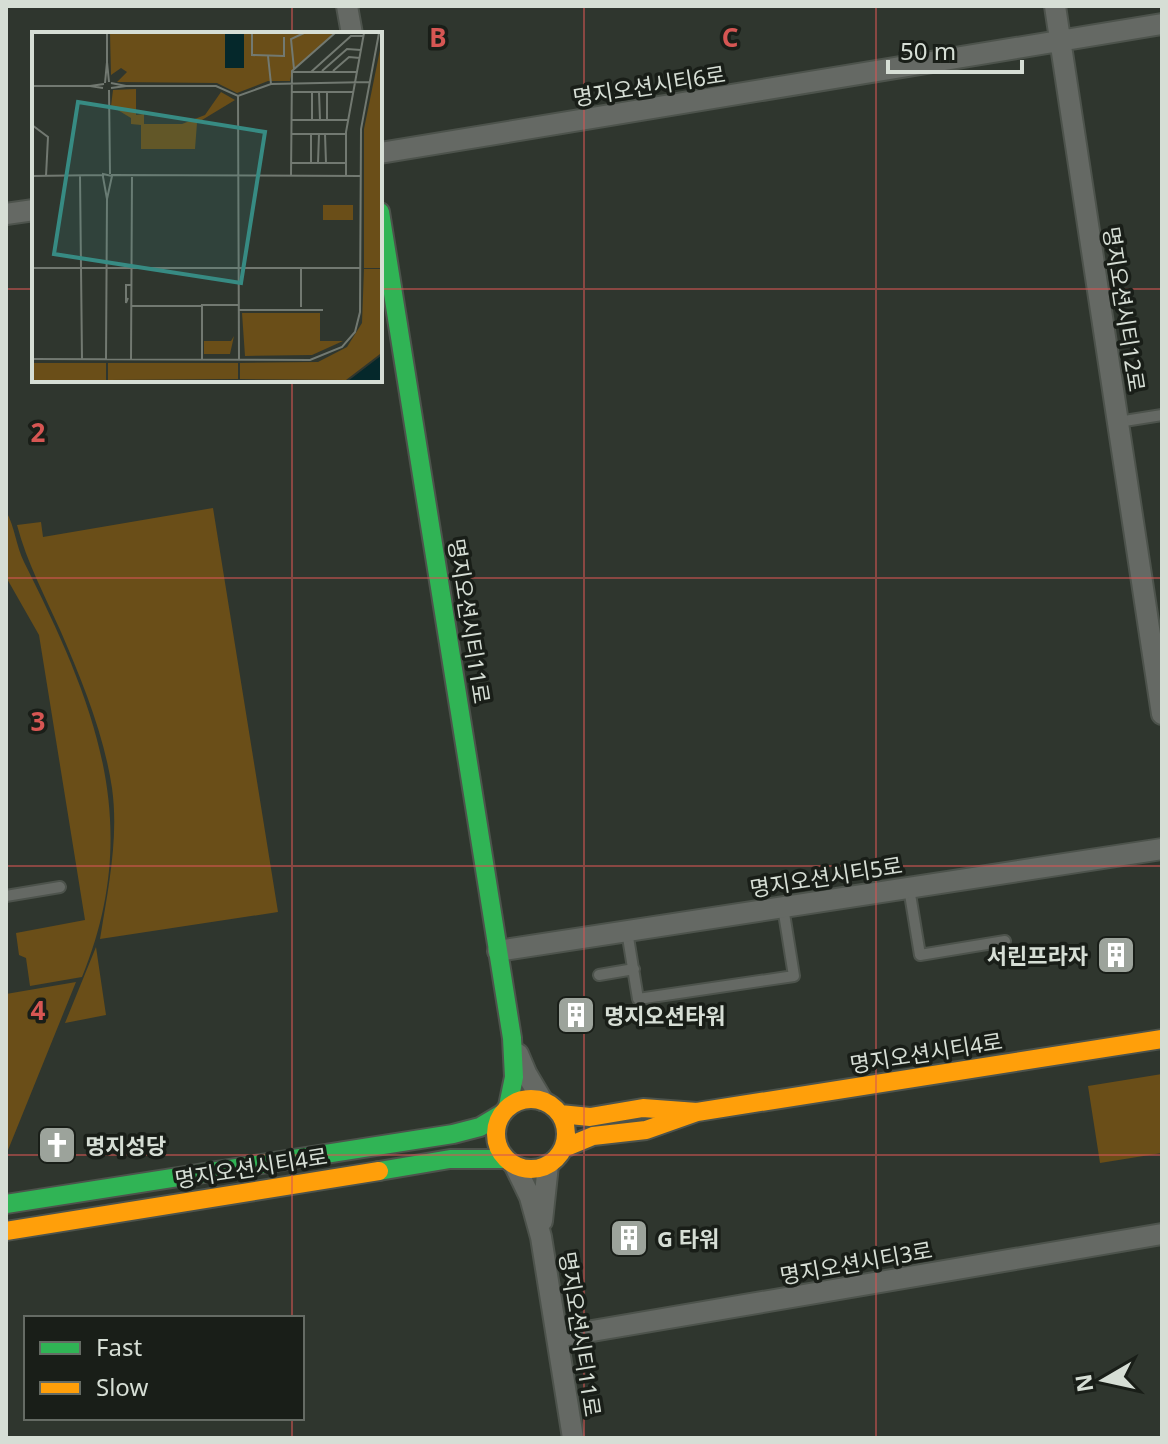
<svg xmlns="http://www.w3.org/2000/svg" width="1168" height="1444" font-family="'Noto Sans','Noto Sans KR',sans-serif">
  <rect width="100%" height="100%" fill="#2f362e"/>
  <!-- green -->
  <path fill="#6a4e18" d="M 213,508 L 278,912 L 100,939 C 108,889 119,838 112,788 C 104,734 82,681 61,632 C 45,596 27,563 17,525 L 41,522 L 43,537 Z
    M 6,511 C 15,527 16,546 24,562 C 94,702 145,823 82,977 L 30,986 L 26,958 L 19,955 L 16,933 L 85,920 L 39,635 L 6,577 Z
    M 96,947 L 106,1015 L 65,1023 Z
    M 76,982 L 6,1155 L 6,994 Z
    M 1162,1074 L 1162,1153 L 1100,1163 L 1088,1086 Z"/>
  <g fill="none" stroke-linecap="round" stroke-linejoin="round">
    <!-- lane casing -->
    <g stroke="#4d534c" stroke-width="14">
      <path id="lane" d="M 1118,422 L 1162,415
        M 909,888 L 920,955 L 1005,941
        M 6,896 L 60,887
        M 627,931 L 638,999 L 794,976 L 783,907
        M 599,975 L 634,969"/>
    </g>
    <!-- street casing -->
    <g stroke="#4d534c" stroke-width="24">
      <path id="street" d="M 347,6 L 352,34
        M 1055,6 L 1162,714
        M 380,153 L 1162,24
        M 6,214 L 34,210
        M 498,951 L 1162,849
        M 518,1054 L 526,1073 L 542,1100
        M 515,1166 L 530,1197 L 541,1237 L 573,1438
        M 542,1221 L 548,1165
        M 557,1337 L 1162,1234"/>
    </g>
    <!-- fast casing -->
    <g stroke="#4d534c" stroke-width="22">
      <path id="fast" d="M 380,212 L 512,1038 L 514,1077 L 508,1106
        M 379,1171 L 450,1159 L 505,1159
        M 6,1204 L 453,1134 L 480,1127 L 500,1115"/>
    </g>
    <!-- slow casing -->
    <g stroke="#4d534c" stroke-width="22">
      <path id="slow" d="M496 1134a35 35 0 1 1 70 0a35 35 0 1 1-70 0Z
        M 697,1112 L 1162,1039
        M 560,1114 L 590,1117 L 643,1108 L 697,1112 L 646,1130 L 593,1136 L 564,1148
        M 6,1231 L 379,1171"/>
    </g>
    <!-- lane -->
    <use href="#lane" stroke="#656964" stroke-width="10"/>
    <!-- street -->
    <use href="#street" stroke="#656964" stroke-width="20"/>
    <!-- fast -->
    <use href="#fast" stroke="#30b455" stroke-width="18"/>
    <!-- slow -->
    <use href="#slow" stroke="#ff9f0a" stroke-width="18"/>
  </g>
  <!-- grid -->
  <path fill="none" stroke="#d65653" stroke-width="2" stroke-opacity="0.55" d="M 292,6 L 292,34M 584,6 L 584,1438M 876,6 L 876,1438M 6,289 L 34,289M 380,289 L 1162,289M 292,380 L 292,1318M 6,578 L 1162,578M 6,866 L 1162,866M 6,1155 L 1162,1155M 292,1418 L 292,1438"/>
  <!-- icons -->
  <defs>
    <g id="building-square" transform="scale(2)"><rect x="-9" y="-9" width="18" height="18" rx="4" fill="#9ca39b" stroke="#191e18"/><path d="M-4-6H4V6H1V3H-1V6H-4ZM-2.5-4.3h1.7v1.8h-1.7ZM.8-4.3h1.7v1.8H.8ZM-2.5-1h1.7V.8h-1.7ZM.8-1h1.7V.8H.8Z" fill="#fff"/></g>
    <g id="church-square" transform="scale(2)"><rect x="-9" y="-9" width="18" height="18" rx="4" fill="#9ca39b" stroke="#191e18"/><path d="M-1.2-6h2.4v3.5h3.3v2.4h-3.3V6h-2.4V-.1h-3.3v-2.4h3.3Z" fill="#fff"/></g>
  </defs>
  <g fill-rule="evenodd">
    <use href="#building-square" x="1116" y="955"/>
    <use href="#building-square" x="576" y="1015"/>
    <use href="#church-square" x="57" y="1145"/>
    <use href="#building-square" x="629" y="1238"/>
  </g>
  <g text-anchor="middle" dominant-baseline="central" stroke-width="7" stroke-linejoin="round" paint-order="stroke">
    <!-- street labels -->
    <g font-size="22" fill="#d6ded5" stroke="#191e18">
      <text transform="translate(649 85) rotate(-9)">명지오션시티6로</text>
      <text transform="translate(1125 309) rotate(81)">명지오션시티12로</text>
      <text transform="translate(470 621) rotate(81)">명지오션시티11로</text>
      <text transform="translate(826 876) rotate(-9)">명지오션시티5로</text>
      <text transform="translate(926 1052) rotate(-9)">명지오션시티4로</text>
      <text transform="translate(251 1167) rotate(-9)">명지오션시티4로</text>
      <text transform="translate(856 1262) rotate(-10)">명지오션시티3로</text>
      <text transform="translate(581 1334) rotate(81)">명지오션시티11로</text>
    </g>
    <!-- poi labels -->
    <g font-size="22" font-weight="bold" fill="#d6ded5" stroke="#191e18" text-anchor="start">
      <text x="1088" y="955" text-anchor="end">서린프라자</text>
      <text x="604" y="1015">명지오션타워</text>
      <text x="85" y="1145">명지성당</text>
      <text x="657" y="1238">G 타워</text>
    </g>
  </g>
  <!-- overview -->
  <g transform="translate(32 32)">
    <rect width="350" height="350" fill="#2f362e"/>
    <path d="M 78,1 L 303,1 L 260,39 L 258,49 L 236,49 L 205,61 L 185,51 L 85,50 L 95,40 L 89,36 L 79,43 ZM 350,8 L 349,236 L 332,236 L 332,97 ZM 104,57 L 104,83 L 112,82 L 112,92 L 150,92 L 173,83 L 189,60 L 203,68 L 165,91 L 163,117 L 109,117 L 109,93 L 99,92 L 99,86 L 79,74 L 81,58 ZM 291,173 L 321,173 L 321,188 L 291,188 ZM 332,237 L 349,237 L 348,322 L 314,348 L 208,347 L 208,331 L 286,330 L 315,315 L 330,291 ZM 210,281 L 288,281 L 288,309 L 311,309 L 280,323 L 213,324 ZM 202,304 L 198,322 L 172,322 L 172,309 L 199,309 ZM 0,331 L 74,331 L 74,348 L 0,348 ZM 76,331 L 206,331 L 206,347 L 76,348 Z" fill="#6a4e18"/>
    <path d="M 193,1 L 212,1 L 212,36 L 193,36 ZM 350,323 L 350,349 L 316,349 Z" fill="#05282b"/>
    <path fill="none" stroke="#727971" stroke-width="2" d="M 75,1 L 75,30M 220,1 L 220,23 L 252,24 L 252,5M 236,24 L 239,52M 262,37 L 259,7 L 272,1M 290,39 L 315,17 L 329,18M 301,39 L 317,25 L 328,26M 261,40 L 325,40M 279,40 L 319,4 L 332,4M 73,51 L 75,30 L 77,50M 79,51 L 94,54 L 79,56M 0,54 L 58,54M 94,54 L 184,54 L 206,64 L 239,52 L 338,50M 71,56 L 58,54 L 72,52M 77,58 L 78,142M 259,60 L 321,60M 287,60 L 288,88M 295,60 L 295,88M 206,64 L 207,327M 259,88 L 316,88M 280,88 L 280,60M 0,93 L 16,105 L 14,144M 259,102 L 314,102M 279,102 L 279,131M 293,102 L 294,131M 259,131 L 314,131M 286,131 L 287,102M 71,142 L 80,144 L 75,167 L 71,145 ZM 79,143 L 329,144M 0,144 L 71,143M 48,144 L 50,327M 259,144 L 260,39 L 303,1M 314,144 L 314,100 L 332,1M 0,236 L 329,236M 269,236 L 269,275M 96,266 L 94,271 L 94,253 L 99,253M 99,274 L 170,274M 207,278 L 291,278M 0,327 L 278,328 L 310,315 L 323,300 L 328,280 L 329,97 L 347,1M 74,327 L 75,167M 99,327 L 100,145M 170,327 L 170,273 L 207,273"/>
    <path fill="#378b83" fill-opacity="0.15" stroke="#378b83" stroke-width="4" d="M 46,70 L 233,100 L 209,251 L 22,222 Z"/>
    <rect width="350" height="350" fill="none" stroke="#d6ded5" stroke-width="4"/>
  </g>
  <g font-size="26" text-anchor="middle" font-weight="bold" fill="#d65653" stroke="#191e18" stroke-width="7" stroke-linejoin="round" paint-order="stroke">
    <text x="438" y="47">B</text>
    <text x="730" y="47">C</text>
    <text x="38" y="442">2</text>
    <text x="38" y="731">3</text>
    <text x="38" y="1020">4</text>
  </g>
  <!-- border -->
  <rect width="1168" height="1444" fill="none" stroke="#d6ded5" stroke-width="16"/>
  <!-- legend -->
  <rect x="24" y="1316" width="280" height="104" fill="#191e18" stroke="#656b64" stroke-width="2"/>
  <rect x="40" y="1342" width="40" height="12" fill="#30b455" stroke="#656b64" stroke-width="2"/>
  <text x="96" y="1356" font-size="24" fill="#d6ded5">Fast</text>
  <rect x="40" y="1382" width="40" height="12" fill="#ff9f0a" stroke="#656b64" stroke-width="2"/>
  <text x="96" y="1396" font-size="24" fill="#d6ded5">Slow</text>
  <!-- north arrow -->
  <g transform="translate(1104 1380) rotate(261)" stroke="#191e18" stroke-width="6" paint-order="stroke">
  <path d="M0-6L14 30L0 20L-14 30Z" fill="#d6ded5"/>
  <text y="-12" font-size="22" font-weight="bold" text-anchor="middle" fill="#d6ded5">N</text>
  </g>
  <!-- scale -->
  <path d="M888 60v12h134v-12" fill="none" stroke="#d6ded5" stroke-width="4"/>
  <text x="900" y="60" font-size="24" fill="#d6ded5" stroke="#191e18" stroke-width="6" paint-order="stroke">50 m</text>
</svg>
